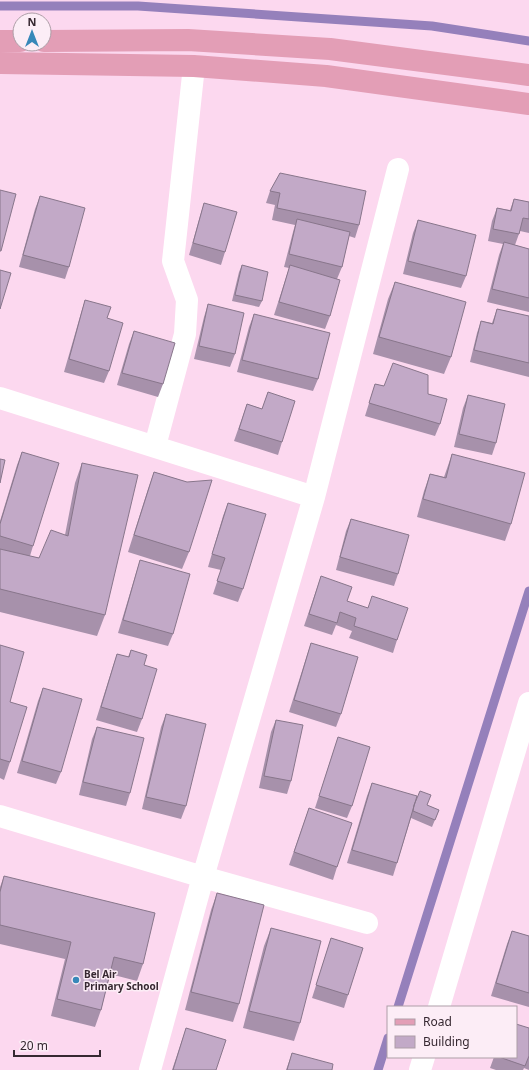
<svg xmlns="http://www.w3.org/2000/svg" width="529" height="1070" font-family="'Noto Sans',sans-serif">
  <rect width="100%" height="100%" fill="#fcd8ef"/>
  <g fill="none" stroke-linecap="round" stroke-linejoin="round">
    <!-- stream -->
    <path stroke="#9580bb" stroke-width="9" d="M 0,6 L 138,6 L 432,26 L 529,41
      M 398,1007 L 529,591
      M 378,1070 L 388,1038"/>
    <!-- minor -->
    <path stroke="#fff" stroke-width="22" d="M 0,398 L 314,497
      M 155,446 L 185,334 L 187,300 L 173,261 L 194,66
      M 0,816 L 203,877 L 367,923
      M 439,1007 L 529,703
      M 150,1070 L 203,877 L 314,497 L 398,169
      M 420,1070 L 424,1057"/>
    <!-- major -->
    <path stroke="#e39eb6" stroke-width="22" d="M 0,41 L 20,41
      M 44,41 L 188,40 L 330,49 L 529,75
      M 0,63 L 194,66 L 326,76 L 529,104"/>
  </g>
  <!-- wall -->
  <path fill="#a791ab" d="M 280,173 L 359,225 L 355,238 L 349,236 L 342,267 L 337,279 L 330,316 L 325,329 L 274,315 L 289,268 L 284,267 L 293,232 L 295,225 L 272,220 L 275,205 L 266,203 L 270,191 Z
    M 40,196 L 69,267 L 65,279 L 19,267 L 35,209 Z
    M 514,199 L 529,202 L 529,233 L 520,231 L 515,245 L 529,249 L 529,312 L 487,302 L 499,255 L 503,244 L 488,241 L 492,221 L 497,208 L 510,210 Z
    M 204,203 L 225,252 L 221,265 L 189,255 L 200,216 Z
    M 418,220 L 466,276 L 461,288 L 403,274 L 413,233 Z
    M 242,265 L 262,301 L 259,307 L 232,301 L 239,272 Z
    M 395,282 L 451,357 L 444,374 L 373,354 L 388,299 Z
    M 85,300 L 107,318 L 109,371 L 104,383 L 64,372 L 81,313 Z
    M 208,304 L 235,354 L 230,367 L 194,359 L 204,317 Z
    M 497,309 L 529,316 L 529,377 L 470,362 L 477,333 L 481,321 L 492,323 Z
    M 254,314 L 318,379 L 313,391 L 237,372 L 249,327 Z
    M 134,331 L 163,384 L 158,397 L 117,385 L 129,344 Z
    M 375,384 L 384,386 L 428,394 L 440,424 L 435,436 L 365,416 Z
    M 268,392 L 282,442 L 278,455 L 234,441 L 247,404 L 262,409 Z
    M 468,395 L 496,443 L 492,455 L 454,447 L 463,408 Z
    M 22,452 L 33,546 L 30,556 L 39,558 L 65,535 L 75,483 L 82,463 L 105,615 L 97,636 L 0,612 L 0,521 L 17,465 Z
    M 452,454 L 511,524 L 505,541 L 417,517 L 424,491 L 430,474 L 444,477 Z
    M 154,472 L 187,482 L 189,552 L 182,569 L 128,552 L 148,489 Z
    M 228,503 L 243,589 L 238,602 L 213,594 L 221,570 L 208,567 L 223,516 Z
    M 351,519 L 398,574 L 394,586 L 336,570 L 346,531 Z
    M 140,560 L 173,634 L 168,646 L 118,633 L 136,573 Z
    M 321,576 L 347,601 L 397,640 L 393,653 L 349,638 L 352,631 L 336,625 L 332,635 L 304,626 Z
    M 311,643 L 341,714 L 336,727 L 289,712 L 307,655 Z
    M 0,645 L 10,702 L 10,762 L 4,780 L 0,778 Z
    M 131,650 L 144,665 L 142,719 L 137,732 L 96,720 L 113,666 L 117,654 L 128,657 Z
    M 43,688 L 61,772 L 56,784 L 17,773 L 38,701 Z
    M 166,714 L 186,806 L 181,819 L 142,809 L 161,727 Z
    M 276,720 L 291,781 L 287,794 L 259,788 L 271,732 Z
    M 97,727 L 130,793 L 126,806 L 79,795 L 92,739 Z
    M 338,737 L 352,806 L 347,818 L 315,808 Z
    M 372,783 L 414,805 L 427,805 L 439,810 L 432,827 L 411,818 L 397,863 L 393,876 L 347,863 L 367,796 Z
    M 309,808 L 337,867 L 333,880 L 289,865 Z
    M 4,876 L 143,964 L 137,981 L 110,974 L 101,1010 L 95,1027 L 51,1016 L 65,959 L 0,944 L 0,887 Z
    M 217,893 L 239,1004 L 233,1022 L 185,1010 L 211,910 Z
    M 271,928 L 300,1023 L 294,1041 L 243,1028 L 264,946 Z
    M 512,931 L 529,936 L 529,1007 L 491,996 L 507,944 Z
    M 331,938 L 348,995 L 344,1008 L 312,998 Z
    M 186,1028 L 216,1070 L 172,1070 Z
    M 529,1028 L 529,1070 L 524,1068 L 523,1070 L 496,1070 L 490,1068 L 494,1057 L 516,1057 Z
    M 292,1053 L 332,1070 L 286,1070 Z"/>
  <!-- building -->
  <path fill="#c2a9c7" stroke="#88768b" d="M 280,173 L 366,191 L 359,225 L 277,208 L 280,193 L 270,191 Z
    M 0,190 L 16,194 L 1,251 L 0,251 Z
    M 40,196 L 85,208 L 69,267 L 23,255 Z
    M 514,199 L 529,202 L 529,219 L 523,218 L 519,234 L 493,229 L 497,208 L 511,211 Z
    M 204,203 L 237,212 L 225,252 L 193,243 Z
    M 297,219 L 350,232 L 342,267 L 289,254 Z
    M 418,220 L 476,235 L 466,276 L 408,261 Z
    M 504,242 L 529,249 L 529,298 L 492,289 Z
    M 242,265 L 268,272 L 262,301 L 235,295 Z
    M 290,265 L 340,280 L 330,316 L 279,302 Z
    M 0,270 L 11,273 L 0,309 Z
    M 395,282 L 466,302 L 451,357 L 379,337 Z
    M 85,300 L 111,307 L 107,318 L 123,323 L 109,371 L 69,359 Z
    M 208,304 L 244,313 L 235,354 L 199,346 Z
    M 497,309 L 529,316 L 529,363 L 474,350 L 481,321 L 493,324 Z
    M 254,314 L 330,333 L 318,379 L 242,360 Z
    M 134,331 L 175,343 L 163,384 L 122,373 Z
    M 393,363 L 428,375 L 428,394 L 447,399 L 440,424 L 369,403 L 375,384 L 384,386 Z
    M 268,392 L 295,401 L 282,442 L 239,429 L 247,404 L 262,409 Z
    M 468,395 L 505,404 L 496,443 L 459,434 Z
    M 22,452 L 59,463 L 33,546 L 0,536 L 0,524 Z
    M 452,454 L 525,473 L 511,524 L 423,499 L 430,474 L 446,478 Z
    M 0,459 L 5,460 L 0,483 Z
    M 82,463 L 138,475 L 105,615 L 0,589 L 0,549 L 39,558 L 51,530 L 68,536 Z
    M 154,472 L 187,482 L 212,480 L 189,552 L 134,535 Z
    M 228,503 L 266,514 L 243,589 L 217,581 L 225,558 L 212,554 Z
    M 351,519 L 409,535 L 398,574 L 340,557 Z
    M 140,560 L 190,574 L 173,634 L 123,620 Z
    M 321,576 L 352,587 L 347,601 L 368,608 L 372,596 L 408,608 L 397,640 L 354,626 L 356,618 L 340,612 L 337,623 L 309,614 Z
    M 311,643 L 358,657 L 341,714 L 294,700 Z
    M 0,645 L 24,652 L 10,702 L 27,707 L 10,762 L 0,759 Z
    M 131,650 L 147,655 L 144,665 L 157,669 L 142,719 L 101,707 L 117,654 L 129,657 Z
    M 43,688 L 82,699 L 61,772 L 22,761 Z
    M 166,714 L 206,724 L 186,806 L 146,797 Z
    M 276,720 L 303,725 L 291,781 L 264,776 Z
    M 97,727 L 144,738 L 130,793 L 83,782 Z
    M 338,737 L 370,747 L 352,806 L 319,796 Z
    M 372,783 L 417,796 L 397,863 L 352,850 Z
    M 420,791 L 431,795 L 427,805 L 439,810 L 435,820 L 413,811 L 414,805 Z
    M 309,808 L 352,823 L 337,867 L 294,852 Z
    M 4,876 L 155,913 L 143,964 L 114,957 L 101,1010 L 57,999 L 71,942 L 0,925 L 0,892 Z
    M 217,893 L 264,905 L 239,1004 L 191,992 Z
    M 271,928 L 321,941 L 300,1023 L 249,1011 Z
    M 512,931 L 529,936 L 529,993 L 496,983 Z
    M 331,938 L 363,948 L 348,995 L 316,985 Z
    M 516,1024 L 529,1028 L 529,1056 L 525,1066 L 499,1057 L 516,1057 Z
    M 186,1028 L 226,1040 L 216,1070 L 173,1070 Z
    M 292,1053 L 333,1064 L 332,1070 L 287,1070 Z"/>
  <!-- markers -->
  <circle fill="#3788b9" stroke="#fcedf6" stroke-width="1.5" cx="76" cy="980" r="4"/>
  <g text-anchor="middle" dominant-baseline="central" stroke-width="3" stroke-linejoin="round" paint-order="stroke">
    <!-- poi labels -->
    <g font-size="10" font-weight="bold" fill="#362831" stroke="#fcedf6" text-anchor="start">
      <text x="84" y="974">Bel Air<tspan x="84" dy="12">Primary School</tspan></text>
    </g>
  </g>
  <!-- legend -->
  <rect x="387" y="1006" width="130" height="52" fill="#fcedf6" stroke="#ad9ea7"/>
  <rect x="395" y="1019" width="20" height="6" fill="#e39eb6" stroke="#ad9ea7"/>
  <text x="423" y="1026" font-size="12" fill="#362831">Road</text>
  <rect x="395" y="1036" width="20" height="12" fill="#c2a9c7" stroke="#ad9ea7"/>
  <text x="423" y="1046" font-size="12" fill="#362831">Building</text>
  <!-- north arrow -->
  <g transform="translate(32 32)"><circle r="19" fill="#fcedf6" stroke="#ad9ea7"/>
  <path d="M0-3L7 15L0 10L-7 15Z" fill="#3788b9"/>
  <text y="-6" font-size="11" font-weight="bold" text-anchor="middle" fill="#362831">N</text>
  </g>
  <!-- scale -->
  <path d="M14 1050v6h86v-6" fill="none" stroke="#362831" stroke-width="2"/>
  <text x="20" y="1050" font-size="12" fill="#362831" stroke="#fcedf6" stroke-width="3" paint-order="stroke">20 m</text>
</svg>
